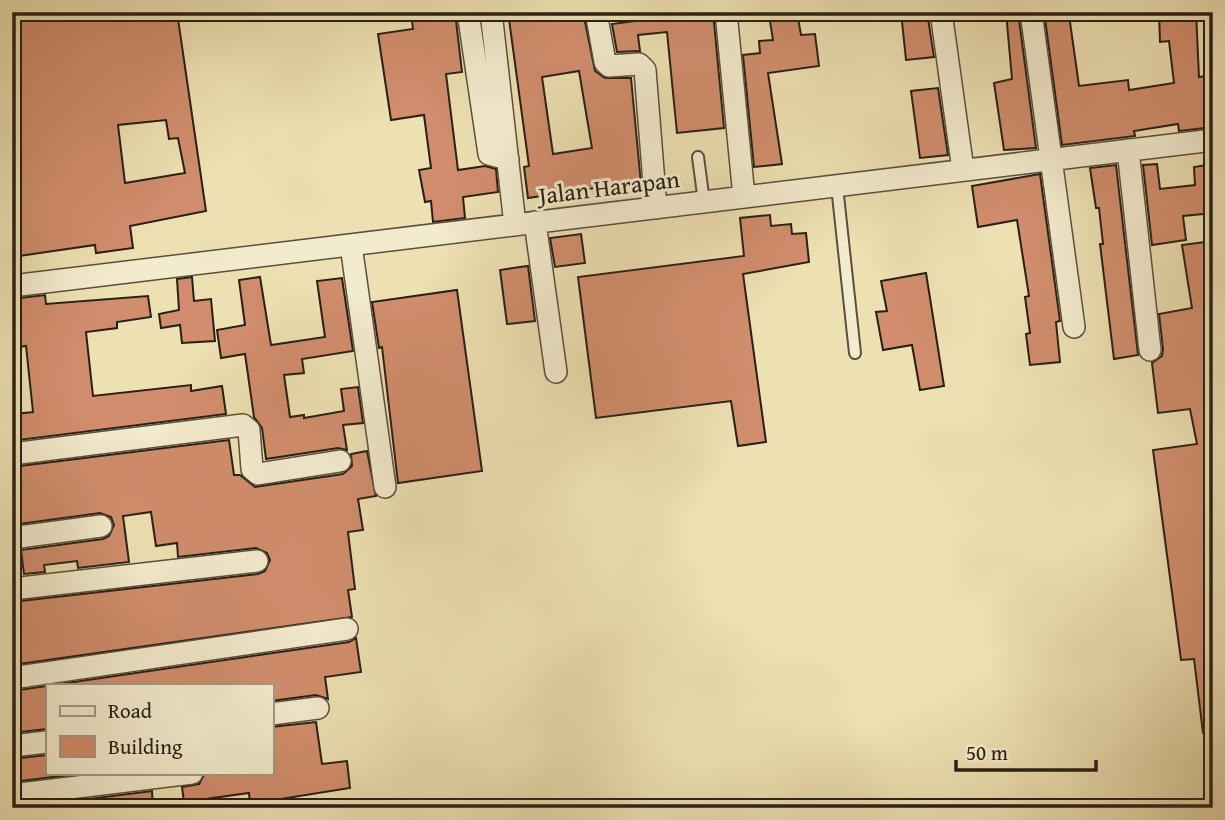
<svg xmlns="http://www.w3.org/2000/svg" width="1225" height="820" font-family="'Gentium Book Plus',serif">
  <rect width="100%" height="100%" fill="#ede0b2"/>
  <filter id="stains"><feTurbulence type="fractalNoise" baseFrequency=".00286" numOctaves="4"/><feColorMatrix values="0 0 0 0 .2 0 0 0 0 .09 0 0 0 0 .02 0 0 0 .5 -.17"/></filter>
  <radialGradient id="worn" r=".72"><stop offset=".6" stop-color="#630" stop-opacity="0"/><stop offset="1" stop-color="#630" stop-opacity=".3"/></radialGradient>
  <!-- building -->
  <path fill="#d18d6d" stroke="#282016" stroke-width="2" fill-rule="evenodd" d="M 12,12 L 58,12 L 59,21 L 134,12 L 177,12 L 206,211 L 130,226 L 133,248 L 96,253 L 95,245 L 12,257 ZM 166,120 L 169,139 L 178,138 L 185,173 L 125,183 L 118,125 Z
    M 411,12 L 455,12 L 462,72 L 446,74 L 458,170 L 485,166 L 496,169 L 498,192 L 463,197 L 465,218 L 433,222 L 431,201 L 425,202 L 419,170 L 431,168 L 424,115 L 391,120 L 378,34 L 413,29 Z
    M 508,12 L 583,12 L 595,71 L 605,78 L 631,78 L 641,184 L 622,187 L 621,184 L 528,198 L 524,167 L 529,166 ZM 579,71 L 592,148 L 553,154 L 542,77 Z
    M 665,12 L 713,12 L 724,128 L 677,133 L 667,32 L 638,35 L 640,51 L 617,52 L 612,24 L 665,17 Z
    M 797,12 L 801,35 L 815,34 L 819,66 L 768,73 L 782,164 L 754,167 L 743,55 L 760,53 L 759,41 L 773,40 L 769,15 Z
    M 901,12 L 927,12 L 934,57 L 906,60 Z
    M 1006,12 L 1018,12 L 1036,148 L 1004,150 L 994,83 L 1012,79 Z
    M 1159,12 L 1196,12 L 1199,77 L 1213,75 L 1213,127 L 1179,131 L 1178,124 L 1134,131 L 1135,136 L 1062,145 L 1045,19 L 1069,15 L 1079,86 L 1128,80 L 1129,90 L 1174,83 L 1169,41 L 1160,42 Z
    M 938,88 L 948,155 L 920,158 L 911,91 Z
    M 1157,164 L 1160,189 L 1195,185 L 1194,167 L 1213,164 L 1213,213 L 1183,216 L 1186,240 L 1152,245 L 1143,165 Z
    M 1116,165 L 1138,355 L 1114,359 L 1100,244 L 1103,244 L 1099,208 L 1096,208 L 1090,168 Z
    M 1040,174 L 1060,321 L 1056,322 L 1060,362 L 1030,365 L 1026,334 L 1030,333 L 1025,297 L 1029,296 L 1017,220 L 978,227 L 972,186 Z
    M 770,215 L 771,226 L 791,224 L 792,234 L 806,233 L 809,262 L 743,274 L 766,442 L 738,446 L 731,401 L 596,418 L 578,277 L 744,256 L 740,218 Z
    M 581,234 L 585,263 L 555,267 L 550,238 Z
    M 1213,241 L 1213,732 L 1203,733 L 1194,659 L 1181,660 L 1153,450 L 1197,444 L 1190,409 L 1158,413 L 1152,363 L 1162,356 L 1163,349 L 1159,314 L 1192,308 L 1182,245 Z
    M 528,266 L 535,321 L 507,324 L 500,270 Z
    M 926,273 L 944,386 L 920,390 L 912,345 L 883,350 L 876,312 L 887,311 L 881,281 Z
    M 192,277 L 194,301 L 211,299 L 215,341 L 182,343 L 180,325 L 161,328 L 159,314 L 179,310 L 177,279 Z
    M 260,277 L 271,345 L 325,337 L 317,281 L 342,278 L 353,351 L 302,359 L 304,373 L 284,375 L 290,417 L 304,415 L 304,418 L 344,411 L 341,389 L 358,387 L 363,423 L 343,425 L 347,450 L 338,448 L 266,459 L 262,428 L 254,417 L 245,354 L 221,358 L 217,330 L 245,325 L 239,280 Z
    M 457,290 L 482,471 L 398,483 L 382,347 L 379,348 L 372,302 Z
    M 45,295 L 46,304 L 148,296 L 151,317 L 117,322 L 117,328 L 86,332 L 93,396 L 191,385 L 191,391 L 222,386 L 226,414 L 19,440 L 15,414 L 33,412 L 26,346 L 12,348 L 12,299 Z
    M 229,440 L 234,475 L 240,475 L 255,487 L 343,474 L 352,466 L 351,454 L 367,451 L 376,496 L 358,499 L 363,530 L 348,532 L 355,589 L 348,590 L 352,617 L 12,665 L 12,602 L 258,574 L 265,571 L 270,560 L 267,553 L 256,548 L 178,557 L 177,543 L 156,546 L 151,512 L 123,516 L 129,562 L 78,568 L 77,561 L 44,565 L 45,572 L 24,574 L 21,550 L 103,539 L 109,536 L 114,525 L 111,517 L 100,513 L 12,525 L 12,467 Z
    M 356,638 L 361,672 L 325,677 L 328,699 L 316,695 L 271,701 L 271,685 L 53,685 L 349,642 Z
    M 47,686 L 47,729 L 12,733 L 12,691 Z
    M 316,722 L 322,764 L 347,761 L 350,788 L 250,804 L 249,793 L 184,802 L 182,787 L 199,784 L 205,773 L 271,773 L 271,727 Z
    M 47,755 L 47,773 L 86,773 L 12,782 L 12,759 Z
    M 152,791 L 153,808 L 16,808 Z"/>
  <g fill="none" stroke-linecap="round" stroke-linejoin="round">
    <!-- service casing -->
    <g stroke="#59503d" stroke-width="14">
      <path id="service" d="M 698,157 L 704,202
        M 837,186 L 855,353"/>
    </g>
    <!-- minor casing -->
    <g stroke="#59503d" stroke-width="24">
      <path id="minor" d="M 468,12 L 489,154 L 508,159
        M 491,12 L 515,225
        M 596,12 L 605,62 L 609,66 L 639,64 L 645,70 L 656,208
        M 726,12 L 744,197
        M 941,12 L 963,170
        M 1031,12 L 1074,327
        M 1128,150 L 1150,350
        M 535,222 L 556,372
        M 351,245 L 385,487
        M 12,286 L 1213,140
        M 12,454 L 243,425 L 249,430 L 252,469 L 258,474 L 340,461
        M 12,538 L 101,526
        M 12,589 L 257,561
        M 12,678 L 347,629
        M 271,714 L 318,708
        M 12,746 L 47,742
        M 12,795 L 192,773"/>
    </g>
    <!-- service -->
    <use href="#service" stroke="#f3ebcd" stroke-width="10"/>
    <!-- minor -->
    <use href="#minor" stroke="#f3ebcd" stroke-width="21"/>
  </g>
  <g text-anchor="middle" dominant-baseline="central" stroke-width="6" stroke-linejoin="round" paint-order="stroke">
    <!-- street labels -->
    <g font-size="24" fill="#282016" stroke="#f3ebcd">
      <text transform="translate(609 187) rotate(-7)">Jalan Harapan</text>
    </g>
  </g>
  <!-- margin -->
  <rect width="1225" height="820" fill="none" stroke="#ede0b2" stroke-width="42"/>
  <rect x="14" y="14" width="1197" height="792" fill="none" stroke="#282016" stroke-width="3.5"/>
  <rect x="21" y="21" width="1183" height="778" fill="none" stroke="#282016" stroke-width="2"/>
  <!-- legend -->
  <rect x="46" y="684" width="228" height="91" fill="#f3ebcd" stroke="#a29a84" stroke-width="2"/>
  <rect x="60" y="706" width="35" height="10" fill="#f3ebcd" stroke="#a29a84" stroke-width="2"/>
  <text x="108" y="718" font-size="21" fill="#282016">Road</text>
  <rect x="60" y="736" width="35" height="21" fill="#d18d6d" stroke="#a29a84" stroke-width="2"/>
  <text x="108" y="754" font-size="21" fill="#282016">Building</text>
  <!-- scale -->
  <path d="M956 760v10h140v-10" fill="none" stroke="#282016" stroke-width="3.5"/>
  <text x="966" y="760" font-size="21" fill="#282016" stroke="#f3ebcd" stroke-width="5" paint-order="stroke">50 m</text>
  <rect width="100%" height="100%" filter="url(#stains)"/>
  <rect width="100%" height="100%" fill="url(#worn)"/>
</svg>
